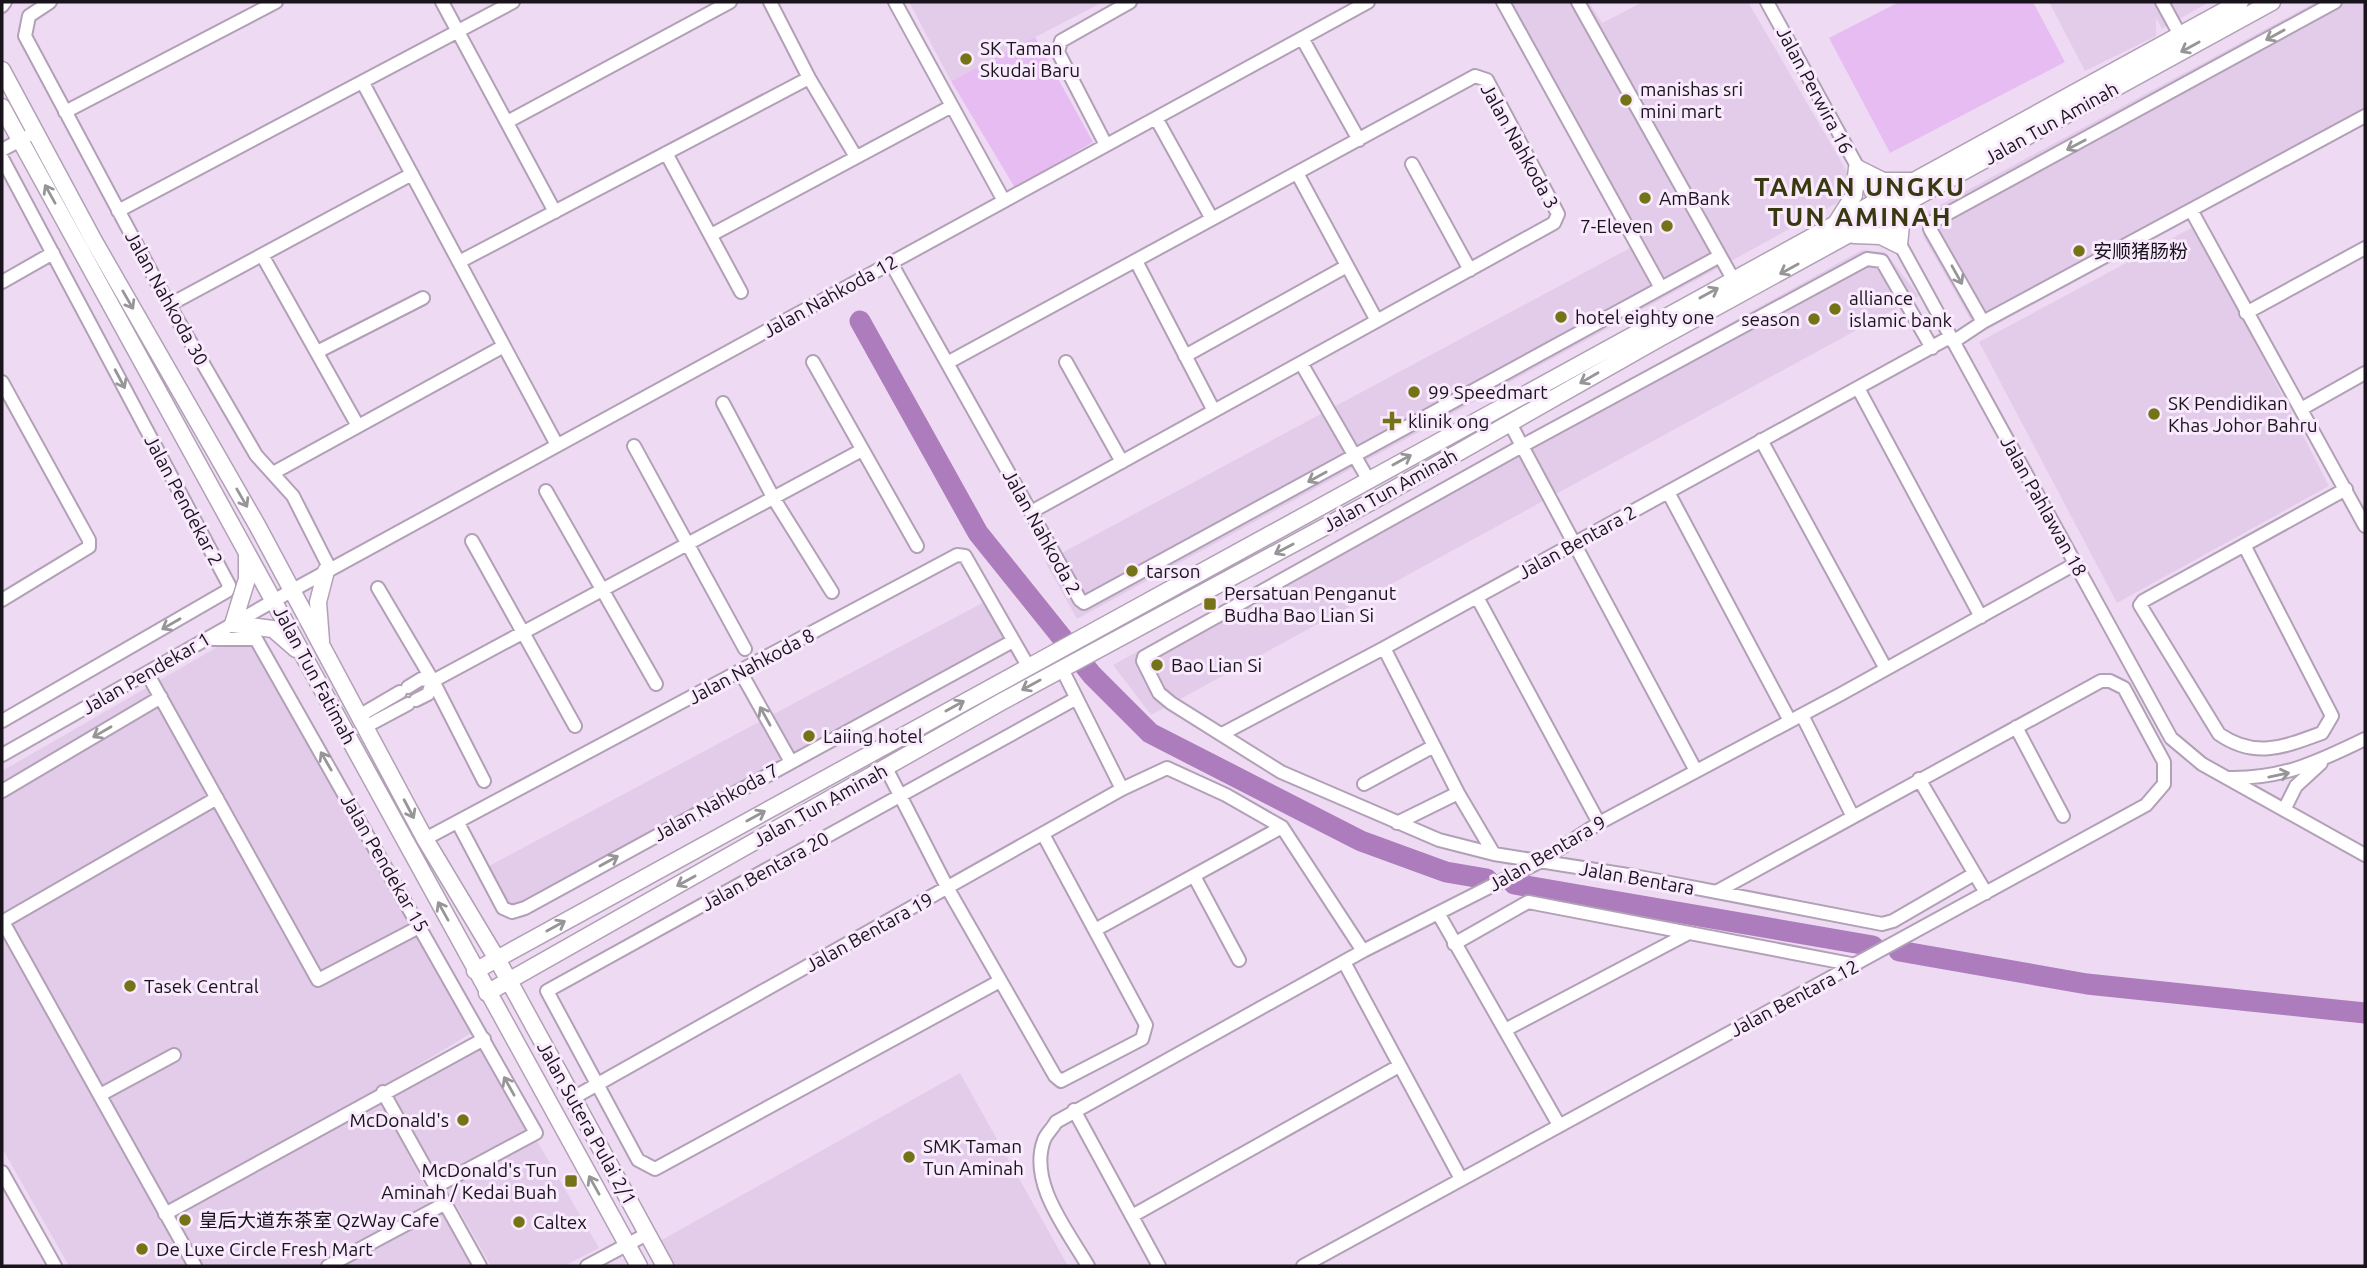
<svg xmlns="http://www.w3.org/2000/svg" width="2367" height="1268" font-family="Ubuntu,'Noto Sans SC',sans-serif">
  <rect width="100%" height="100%" fill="#eedbf3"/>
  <!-- built -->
  <path fill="#e3ccea" d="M 909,2 L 1103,2 L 951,81 Z
    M 1495,2 L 1589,2 L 1602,23 L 1643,2 L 1748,2 L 1849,175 L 1837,203 L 1077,619 L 1045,562 L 1643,241 Z
    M 2049,2 L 2209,2 L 2162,29 L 2156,18 L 2156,36 L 2085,71 Z
    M 2316,2 L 2365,2 L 2365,125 L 1979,334 L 1923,236 L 1927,212 Z
    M 2195,226 L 2329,486 L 2117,603 L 1979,342 Z
    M 1862,250 L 1885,252 L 1919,296 L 1151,715 L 1113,665 Z
    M 984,602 L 1007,639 L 524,904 L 507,905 L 487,867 Z
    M 245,631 L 264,639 L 483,1026 L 375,1091 L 434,1203 L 316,1266 L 69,1266 L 2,1148 L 2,771 Z
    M 481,1044 L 599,1248 L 564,1266 L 491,1266 L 392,1093 Z
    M 960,1073 L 1068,1266 L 675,1266 L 660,1241 Z
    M 443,1210 L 474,1266 L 338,1266 Z"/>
  <!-- green -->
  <path fill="#e6bcf2" d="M 1899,2 L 2033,2 L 2065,62 L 1890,153 L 1829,38 Z
    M 1035,37 L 1093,142 L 1015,188 L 951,81 Z"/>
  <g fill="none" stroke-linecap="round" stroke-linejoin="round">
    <!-- river -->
    <path stroke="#ad7cbc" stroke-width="21" d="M 860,321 L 978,533 L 1092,675 L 1150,733 L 1361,841 L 1446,872 L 1487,879
      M 1514,884 L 1873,946
      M 1899,951 L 2087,984 L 2365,1013"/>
    <!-- minor casing -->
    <g stroke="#b1a0b6" stroke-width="16">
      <path id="minor" d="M 50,2 L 29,16 L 25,36 L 169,305 L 256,455 L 293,496 L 330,569
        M 442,2 L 555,212
        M 770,2 L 809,78 L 856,157
        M 895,2 L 1004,201
        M 1503,2 L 1661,288
        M 1578,2 L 1733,279
        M 1767,2 L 2171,738 L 2202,764 L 2365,855
        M 2162,2 L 2180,35
        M 2,6 L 5,2
        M 1302,38 L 1359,140
        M 363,83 L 557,445
        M 65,112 L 276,2
        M 1156,118 L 1212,219
        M 507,122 L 730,2
        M 1106,145 L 1058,52 L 1061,41 L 1130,2
        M 2,150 L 26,137
        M 666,153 L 741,292
        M 2,158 L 229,585 L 227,591 L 2,721
        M 1412,164 L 1470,270
        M 1297,173 L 1377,321
        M 2191,210 L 2365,526
        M 118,211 L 513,2
        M 711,235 L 952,106
        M 262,255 L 358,426
        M 1136,261 L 1214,411
        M 459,262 L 809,78
        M 891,263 L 1080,600 L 1084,603 L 1720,256
        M 2,282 L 53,253
        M 169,305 L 412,174
        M 2246,313 L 2365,248
        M 1983,322 L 1930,229 L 1932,222 L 2335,2
        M 1953,342 L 1983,322 L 2365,116
        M 317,352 L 423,298
        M 1185,356 L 1347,266
        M 813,362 L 917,546
        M 1066,362 L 1122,462
        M 947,363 L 1475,76 L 1487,80 L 1558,214 L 1554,223 L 1031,512
        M 1301,363 L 1368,479
        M 2,382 L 89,540 L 89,547 L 2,600
        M 1858,388 L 1981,617
        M 723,403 L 774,499 L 832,592
        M 2301,409 L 2365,373
        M 1510,423 L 1522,446 L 1144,657 L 1143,661 L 1159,693 L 1171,703 L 1281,772 L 1439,840 L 1494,854 L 1634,876 L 1882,924 L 1893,921 L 1974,874
        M 1761,440 L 1886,669
        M 634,446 L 745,649
        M 273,473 L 504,346
        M 546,491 L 656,684
        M 1668,492 L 1790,721
        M 472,541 L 575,726
        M 2244,545 L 2332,716 L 2322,733 C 2284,747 2255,759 2219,734 L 2140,605 L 2143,601 L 2346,489
        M 378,588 L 433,681 L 484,781
        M 1477,597 L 1599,823
        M 213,639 L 256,639 L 536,1133 L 435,1187
        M 1384,648 L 1458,793 L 1494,854
        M 1062,669 L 1122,789
        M 740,671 L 791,762
        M 147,673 L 318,980 L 421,926
        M 408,687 L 421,679 L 433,681 L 862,450
        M 416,700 L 428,694 L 433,681
        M 1802,715 L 1852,815
        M 359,716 L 400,692
        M 365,727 L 408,704
        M 2016,727 L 2063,816
        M 1222,734 L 1384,648 L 1950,337
        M 2,755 L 291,591 L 1368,2
        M 886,768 L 948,889 L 1055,1076 L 1061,1081 L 1142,1039 L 1146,1025 L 1044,836
        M 1695,769 L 1522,446 L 1867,259 L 1882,261 L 1932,348
        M 2229,778 C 2282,779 2318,762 2365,739
        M 1919,779 L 1986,893
        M 1364,784 L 1434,746
        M 2,791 L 161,697
        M 2284,810 L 2296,786 L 2321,763
        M 458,823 L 503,908 L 512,912 L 525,908 L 1013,641
        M 1397,823 L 1458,793
        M 425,839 L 957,555 L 965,556 L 1028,666
        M 1194,876 L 1239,960
        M 1438,913 L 1559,1125
        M 2,922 L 217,798
        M 3,922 L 195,1266
        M 1095,930 L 1282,827
        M 1454,944 L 1528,902 L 1856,965
        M 1344,962 L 1461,1179
        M 1000,981 L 655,1169 L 638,1160 L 547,991 L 1075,699
        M 1505,1030 L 1687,934
        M 383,1092 L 480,1266
        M 100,1095 L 174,1055
        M 573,1098 L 1122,789 L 1167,768 L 1226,795 L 1282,827 L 1363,951
        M 1074,1110 L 1159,1266
        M 2,1172 L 55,1266
        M 165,1214 L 484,1039
        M 1132,1216 L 1399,1066
        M 328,1266 L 444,1204
        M 587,1266 L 647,1234
        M 1088,1266 C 1068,1231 1028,1183 1044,1140 C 1046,1134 1053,1128 1056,1122 L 1363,951 L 1541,861 L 1599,823 L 1841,694 L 2075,564
        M 1303,1266 L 2146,805 L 2164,784 L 2164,762 L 2124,688 L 2110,681 L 2101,681 L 1716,892"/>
    </g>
    <!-- major casing -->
    <g stroke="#b1a0b6" stroke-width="19">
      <path id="major" d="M 2,70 L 94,241 L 257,525 L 425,839 L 497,959 L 665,1266
        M 2,107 L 639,1266
        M 1835,225 L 1854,195 L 1857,168 L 1883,181 L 1911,181
        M 1854,235 L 1881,236 L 1899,245 L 1901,225 L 1913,199
        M 247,553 L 247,579 L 233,624 L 273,629 L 296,649
        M 321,641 L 318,602 L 326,571
        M 475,971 L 2240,2
        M 487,993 L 1001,702 L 1380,497 L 1658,339 L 2272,2"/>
    </g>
    <!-- minor -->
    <use href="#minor" stroke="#fff" stroke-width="12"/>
    <!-- major -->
    <use href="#major" stroke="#fff" stroke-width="16"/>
  </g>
  <!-- one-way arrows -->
  <defs><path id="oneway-shaft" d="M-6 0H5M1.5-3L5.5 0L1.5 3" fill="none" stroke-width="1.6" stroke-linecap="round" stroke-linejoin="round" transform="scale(1.75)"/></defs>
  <g stroke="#989598">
    <use href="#oneway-shaft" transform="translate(2275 35) rotate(151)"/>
    <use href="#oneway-shaft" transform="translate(2190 47) rotate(151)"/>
    <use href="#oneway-shaft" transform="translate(2076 145) rotate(152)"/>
    <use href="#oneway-shaft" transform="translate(50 194) rotate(-119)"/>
    <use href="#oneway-shaft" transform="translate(1789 269) rotate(151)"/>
    <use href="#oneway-shaft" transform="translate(1957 275) rotate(61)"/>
    <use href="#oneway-shaft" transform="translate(1709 293) rotate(-29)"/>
    <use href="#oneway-shaft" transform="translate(128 300) rotate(60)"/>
    <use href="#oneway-shaft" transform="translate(1589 378) rotate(150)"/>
    <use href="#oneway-shaft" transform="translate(120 379) rotate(62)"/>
    <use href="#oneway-shaft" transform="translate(1402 460) rotate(-29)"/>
    <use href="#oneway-shaft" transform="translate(1317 477) rotate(151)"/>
    <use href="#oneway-shaft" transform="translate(242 498) rotate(60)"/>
    <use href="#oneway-shaft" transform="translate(1284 549) rotate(152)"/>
    <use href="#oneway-shaft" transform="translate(171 624) rotate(150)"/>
    <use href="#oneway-shaft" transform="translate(1031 685) rotate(151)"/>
    <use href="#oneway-shaft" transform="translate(955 706) rotate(-29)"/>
    <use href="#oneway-shaft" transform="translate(765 716) rotate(-119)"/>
    <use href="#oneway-shaft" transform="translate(102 732) rotate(150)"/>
    <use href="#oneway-shaft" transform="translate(326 761) rotate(-120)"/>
    <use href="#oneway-shaft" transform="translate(2279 775) rotate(-12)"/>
    <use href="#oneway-shaft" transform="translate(409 809) rotate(62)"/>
    <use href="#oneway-shaft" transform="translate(756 816) rotate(-29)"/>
    <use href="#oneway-shaft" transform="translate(609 861) rotate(-29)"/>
    <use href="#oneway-shaft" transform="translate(686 881) rotate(151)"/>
    <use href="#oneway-shaft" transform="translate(443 911) rotate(-119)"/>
    <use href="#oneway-shaft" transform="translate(556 926) rotate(-29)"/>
    <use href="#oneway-shaft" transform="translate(509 1086) rotate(-119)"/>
    <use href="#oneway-shaft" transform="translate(594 1185) rotate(-119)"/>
  </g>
  <!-- markers -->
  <g fill="#757317" stroke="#f9eafd" stroke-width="2.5">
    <circle cx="966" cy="59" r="7"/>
    <circle cx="1626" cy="100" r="7"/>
    <circle cx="1645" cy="198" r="7"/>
    <circle cx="1667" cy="226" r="7"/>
    <circle cx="2079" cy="251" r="7"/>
    <circle cx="1835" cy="309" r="7"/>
    <circle cx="1561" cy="317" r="7"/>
    <circle cx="1814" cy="319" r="7"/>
    <circle cx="1414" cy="392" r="7"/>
    <circle cx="2154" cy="414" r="7"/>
    <path d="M1388.5 410.5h7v7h7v7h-7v7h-7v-7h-7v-7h7z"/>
    <circle cx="1132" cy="571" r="7"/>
    <rect x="1203" y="597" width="14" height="14" rx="3.5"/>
    <circle cx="1157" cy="665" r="7"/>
    <circle cx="809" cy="736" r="7"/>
    <circle cx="130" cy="986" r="7"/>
    <circle cx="463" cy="1120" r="7"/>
    <circle cx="909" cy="1157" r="7"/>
    <rect x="564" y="1174" width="14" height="14" rx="3.5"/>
    <circle cx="185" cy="1220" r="7"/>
    <circle cx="519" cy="1222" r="7"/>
    <circle cx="142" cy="1249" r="7"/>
  </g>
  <g text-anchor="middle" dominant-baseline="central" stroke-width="6" stroke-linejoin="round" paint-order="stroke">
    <!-- poi labels -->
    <g font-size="19" fill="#19131b" stroke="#f9eafd" text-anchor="start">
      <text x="980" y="48">SK Taman<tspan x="980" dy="22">Skudai Baru</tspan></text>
      <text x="1640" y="89">manishas sri<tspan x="1640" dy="22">mini mart</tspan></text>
      <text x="1659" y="198">AmBank</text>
      <text x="1653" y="226" text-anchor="end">7-Eleven</text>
      <text x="2093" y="251">安顺猪肠粉</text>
      <text x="1849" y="298">alliance<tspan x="1849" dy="22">islamic bank</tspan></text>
      <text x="1575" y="317">hotel eighty one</text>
      <text x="1800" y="319" text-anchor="end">season</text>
      <text x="1428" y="392">99 Speedmart</text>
      <text x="2168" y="403">SK Pendidikan<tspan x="2168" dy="22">Khas Johor Bahru</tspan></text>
      <text x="1408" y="421">klinik ong</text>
      <text x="1146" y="571">tarson</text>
      <text x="1224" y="593">Persatuan Penganut<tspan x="1224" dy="22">Budha Bao Lian Si</tspan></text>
      <text x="1171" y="665">Bao Lian Si</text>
      <text x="823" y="736">Laiing hotel</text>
      <text x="144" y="986">Tasek Central</text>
      <text x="449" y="1120" text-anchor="end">McDonald's</text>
      <text x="923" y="1146">SMK Taman<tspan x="923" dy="22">Tun Aminah</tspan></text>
      <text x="557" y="1170" text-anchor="end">McDonald's Tun<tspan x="557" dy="22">Aminah / Kedai Buah</tspan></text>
      <text x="199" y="1220">皇后大道东茶室 QzWay Cafe</text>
      <text x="533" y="1222">Caltex</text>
      <text x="156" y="1249">De Luxe Circle Fresh Mart</text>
    </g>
    <!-- street labels -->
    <g font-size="19" fill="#19131b" stroke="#f9eafd">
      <text transform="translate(1815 90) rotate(62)">Jalan Perwira 16</text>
      <text transform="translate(2051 123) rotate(-29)">Jalan Tun Aminah</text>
      <text transform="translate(1520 146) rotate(61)">Jalan Nahkoda 3</text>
      <text transform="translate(830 296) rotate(-29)">Jalan Nahkoda 12</text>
      <text transform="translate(167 298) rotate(61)">Jalan Nahkoda 30</text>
      <text transform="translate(1390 490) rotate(-29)">Jalan Tun Aminah</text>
      <text transform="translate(184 500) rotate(62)">Jalan Pendekar 2</text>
      <text transform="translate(2044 506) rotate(61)">Jalan Pahlawan 18</text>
      <text transform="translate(1042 532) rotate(61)">Jalan Nahkoda 2</text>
      <text transform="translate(1577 542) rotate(-29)">Jalan Bentara 2</text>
      <text transform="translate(751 666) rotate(-28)">Jalan Nahkoda 8</text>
      <text transform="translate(146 673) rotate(-30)">Jalan Pendekar 1</text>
      <text transform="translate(315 675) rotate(62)">Jalan Tun Fatimah</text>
      <text transform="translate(716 802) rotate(-29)">Jalan Nahkoda 7</text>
      <text transform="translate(820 805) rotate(-29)">Jalan Tun Aminah</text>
      <text transform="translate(1547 853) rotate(-30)">Jalan Bentara 9</text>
      <text transform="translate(385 863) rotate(60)">Jalan Pendekar 15</text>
      <text transform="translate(765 871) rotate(-29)">Jalan Bentara 20</text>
      <text transform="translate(1637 878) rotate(10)">Jalan Bentara</text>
      <text transform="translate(869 932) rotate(-29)">Jalan Bentara 19</text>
      <text transform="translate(1794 998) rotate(-28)">Jalan Bentara 12</text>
      <text transform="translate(587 1123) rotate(61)">Jalan Sutera Pulai 2/1</text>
    </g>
    <!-- district labels -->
    <g font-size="26" font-weight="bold" letter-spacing="2" fill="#39390f" stroke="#f9eafd">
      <text x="1860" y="186">TAMAN UNGKU<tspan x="1860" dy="30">TUN AMINAH</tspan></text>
    </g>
  </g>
  <!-- border -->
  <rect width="2367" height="1268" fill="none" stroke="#19131b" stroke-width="7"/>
</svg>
